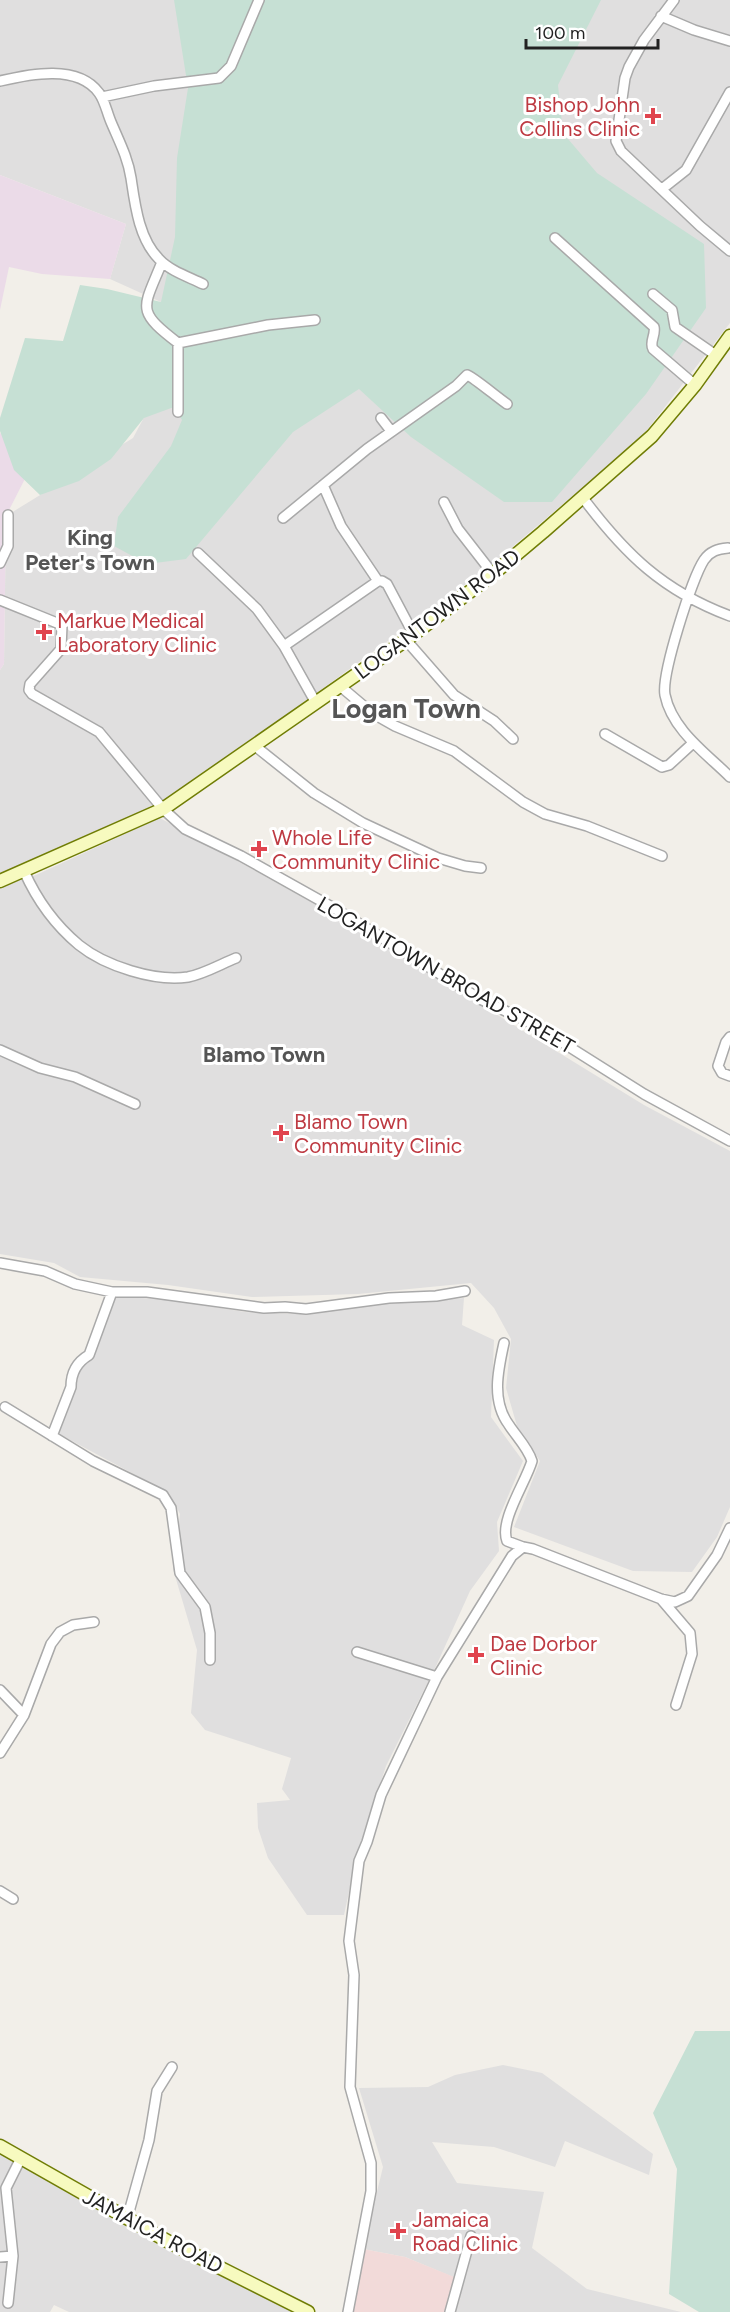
<svg xmlns="http://www.w3.org/2000/svg" width="730" height="2312" font-family="Figtree,sans-serif">
  <rect width="100%" height="100%" fill="#f2efe9"/>
  <!-- residential -->
  <path fill="#e0dfdf" d="M 0,0 L 182,0 L 193,19 L 183,312 L 110,279 L 126,224 L 0,175 Z
    M 472,0 L 730,0 L 730,323 L 640,439 L 485,570 L 162,806 L 0,879 L 0,670 L 4,664 L 6,516 L 133,438 L 180,350 Z
    M 160,818 L 333,914 L 644,1105 L 730,1151 L 730,1507 L 717,1537 L 692,1572 L 633,1571 L 514,1527 L 540,1461 L 517,1426 L 506,1388 L 511,1339 L 494,1308 L 471,1283 L 358,1294 L 252,1297 L 168,1285 L 80,1277 L 54,1263 L 0,1254 L 0,887 L 36,875 Z
    M 115,1297 L 166,1299 L 245,1312 L 300,1314 L 369,1305 L 464,1298 L 462,1325 L 494,1340 L 491,1417 L 523,1461 L 497,1522 L 499,1551 L 470,1591 L 437,1664 L 386,1766 L 357,1855 L 344,1915 L 307,1915 L 268,1858 L 258,1828 L 257,1803 L 290,1800 L 282,1789 L 291,1758 L 205,1730 L 191,1713 L 197,1650 L 173,1569 L 180,1514 L 169,1493 L 59,1434 L 74,1380 L 95,1347 Z
    M 503,2065 L 542,2073 L 653,2154 L 649,2175 L 565,2141 L 555,2167 L 494,2147 L 432,2142 L 457,2183 L 544,2192 L 532,2248 L 587,2289 L 681,2312 L 450,2312 L 458,2279 L 405,2257 L 363,2249 L 383,2167 L 359,2088 L 428,2087 L 455,2075 Z
    M 0,2148 L 298,2312 L 69,2312 L 54,2305 L 50,2312 L 0,2312 Z"/>
  <!-- commercial -->
  <path fill="#f2dad9" d="M 363,2249 L 405,2257 L 459,2279 L 450,2312 L 350,2312 Z"/>
  <!-- industrial -->
  <path fill="#ebdbe8" d="M 0,175 L 126,224 L 110,279 L 42,274 L 9,267 L 0,310 Z
    M 0,433 L 34,461 L 6,516 L 4,664 L 0,670 Z"/>
  <!-- wetland -->
  <path fill="#c6e0d4" d="M 174,0 L 601,0 L 558,85 L 563,133 L 597,173 L 704,244 L 706,308 L 646,394 L 552,502 L 504,502 L 411,437 L 359,389 L 293,432 L 186,559 L 147,564 L 114,546 L 118,517 L 171,446 L 182,420 L 174,407 L 144,418 L 111,459 L 79,481 L 40,495 L 14,470 L 0,431 L 0,418 L 25,338 L 63,341 L 80,285 L 107,289 L 161,302 L 175,237 L 177,158 L 188,88 Z
    M 695,2031 L 730,2031 L 730,2312 L 699,2312 L 669,2294 L 677,2169 L 653,2113 Z"/>
  <g fill="none" stroke-linecap="round" stroke-linejoin="round">
    <!-- street casing -->
    <g stroke="#a9a9a9" stroke-width="12">
      <path id="street" d="M 674,0 L 644,40 L 629,67 L 625,78 L 616,141 L 621,151 L 700,226 L 730,251
        M 661,16 L 694,30 L 730,41
        M 0,81 C 30,74 78,64 99,93 C 105,101 107,113 111,122 C 119,141 128,158 131,178 C 135,205 139,239 159,259 C 170,271 189,277 203,284
        M 102,97 L 154,86 L 219,78 L 231,66 L 259,0
        M 662,189 L 686,170 L 730,92
        M 555,238 L 654,327 C 656,335 649,342 653,349 L 695,385
        M 162,262 C 143,309 135,310 178,343 L 268,325 L 315,320
        M 653,294 L 672,310 L 675,327 L 717,356
        M 178,412 L 178,343
        M 381,418 L 391,431
        M 323,485 L 341,526 L 378,581
        M 583,498 C 625,554 663,591 730,616
        M 444,502 L 458,529 L 493,574
        M 283,518 L 367,449 L 456,386 L 467,375 C 472,376 498,398 507,404
        M 728,548 C 718,549 710,551 704,560 C 692,578 661,675 665,695 C 672,730 707,754 730,777
        M 198,553 L 257,609 L 284,646 L 316,703
        M 0,563 L 8,546 L 8,515
        M 0,600 L 62,625 L 61,649 L 30,684 L 29,690 L 32,694 L 99,732 L 163,809 L 185,829 L 241,856 L 339,911 L 480,999 L 533,1024 L 644,1094 L 730,1141
        M 406,640 L 454,695 L 494,721 L 513,739
        M 284,646 L 378,581 L 382,581 L 387,584 L 414,635
        M 340,686 L 372,713 L 395,726 L 454,751 L 523,802 L 545,814 L 587,826 L 662,856
        M 605,734 L 662,767 L 669,765 L 693,743
        M 255,746 L 314,793 L 363,823 L 438,858 L 465,866 L 481,868
        M 24,871 C 36,898 55,925 79,945 C 105,966 155,982 188,977 C 204,974 221,964 236,958
        M 730,1037 L 726,1042 L 718,1066 L 722,1073 L 730,1076
        M 0,1050 L 40,1068 L 75,1077 L 135,1104
        M 0,1263 L 45,1271 L 75,1284 L 112,1292 L 147,1292 L 264,1308 L 285,1307 L 306,1309 L 389,1298 L 436,1296 L 465,1291
        M 504,1343 C 498,1370 491,1401 509,1425 C 516,1436 528,1448 532,1461 C 526,1482 499,1521 507,1541 L 523,1547
        M 5,1407 L 93,1461 L 163,1495 L 171,1508 L 180,1573 L 205,1607 L 210,1633 L 210,1660
        M 52,1436 L 71,1387 C 71,1373 77,1362 89,1355 L 112,1292
        M 661,1599 L 690,1633 L 692,1654 L 676,1705
        M 357,1652 L 437,1677
        M 0,1690 L 24,1715
        M 0,1753 L 24,1715 L 51,1644 L 60,1632 L 73,1625 L 94,1622
        M 0,1891 L 13,1899
        M 127,2219 L 149,2140 L 157,2091 L 172,2067
        M 0,2257 L 13,2256
        M 8,2303 L 13,2256 L 6,2188 L 21,2158
        M 348,2312 L 371,2191 L 371,2163 L 350,2087 L 354,1975 L 349,1941 L 359,1861 L 367,1842 L 381,1795 L 437,1677 L 512,1556 L 523,1547 L 533,1549 L 661,1599 L 675,1602 L 688,1596 L 717,1555 L 730,1528
        M 450,2312 L 471,2236"/>
    </g>
    <!-- secondary casing -->
    <g stroke="#707d05" stroke-width="15">
      <path id="secondary" d="M 0,881 L 163,809 L 406,640 L 493,574 L 543,532 L 652,436 L 695,385 L 730,336
        M 0,2146 L 169,2242 L 308,2312"/>
    </g>
    <!-- street -->
    <use href="#street" stroke="#fff" stroke-width="9"/>
    <!-- secondary -->
    <use href="#secondary" stroke="#f7fabf" stroke-width="12"/>
  </g>
  <!-- markers -->
  <g fill="#e0444e" stroke="#fff" stroke-width="2">
    <path d="M650 107h6v6h6v6h-6v6h-6v-6h-6v-6h6z"/>
    <path d="M41 623h6v6h6v6h-6v6h-6v-6h-6v-6h6z"/>
    <path d="M256 840h6v6h6v6h-6v6h-6v-6h-6v-6h6z"/>
    <path d="M278 1124h6v6h6v6h-6v6h-6v-6h-6v-6h6z"/>
    <path d="M473 1646h6v6h6v6h-6v6h-6v-6h-6v-6h6z"/>
    <path d="M395 2222h6v6h6v6h-6v6h-6v-6h-6v-6h6z"/>
  </g>
  <g text-anchor="middle" dominant-baseline="central" stroke-width="6" stroke-linejoin="round" paint-order="stroke">
    <!-- health labels -->
    <g font-size="21" fill="#be3a42" stroke="#fff" text-anchor="start">
      <text x="640" y="104" text-anchor="end">Bishop John<tspan x="640" dy="24">Collins Clinic</tspan></text>
      <text x="57" y="620">Markue Medical<tspan x="57" dy="24">Laboratory Clinic</tspan></text>
      <text x="272" y="837">Whole Life<tspan x="272" dy="24">Community Clinic</tspan></text>
      <text x="294" y="1121">Blamo Town<tspan x="294" dy="24">Community Clinic</tspan></text>
      <text x="490" y="1643">Dae Dorbor<tspan x="490" dy="24">Clinic</tspan></text>
      <text x="412" y="2219">Jamaica<tspan x="412" dy="24">Road Clinic</tspan></text>
    </g>
    <!-- street labels -->
    <g font-size="21" fill="#222" stroke="#fff">
      <text transform="translate(437 614) rotate(-37)">LOGANTOWN ROAD</text>
      <text transform="translate(446 975) rotate(30)">LOGANTOWN BROAD STREET</text>
      <text transform="translate(153 2231) rotate(28)">JAMAICA ROAD</text>
    </g>
    <!-- neighbourhood labels -->
    <g font-size="22" font-weight="bold" fill="#555" stroke="#fff">
      <text x="90" y="537">King<tspan x="90" dy="25">Peter's Town</tspan></text>
      <text x="264" y="1054">Blamo Town</text>
    </g>
    <!-- district labels -->
    <g font-size="27" font-weight="bold" fill="#555" stroke="#fff">
      <text x="406" y="708">Logan Town</text>
    </g>
  </g>
  <!-- scale -->
  <path d="M526 39v9h132v-9" fill="none" stroke="#222222" stroke-width="3"/>
  <text x="535" y="39" font-size="18" fill="#222222" stroke="#ffffff" stroke-width="4.5" paint-order="stroke">100 m</text>
</svg>
